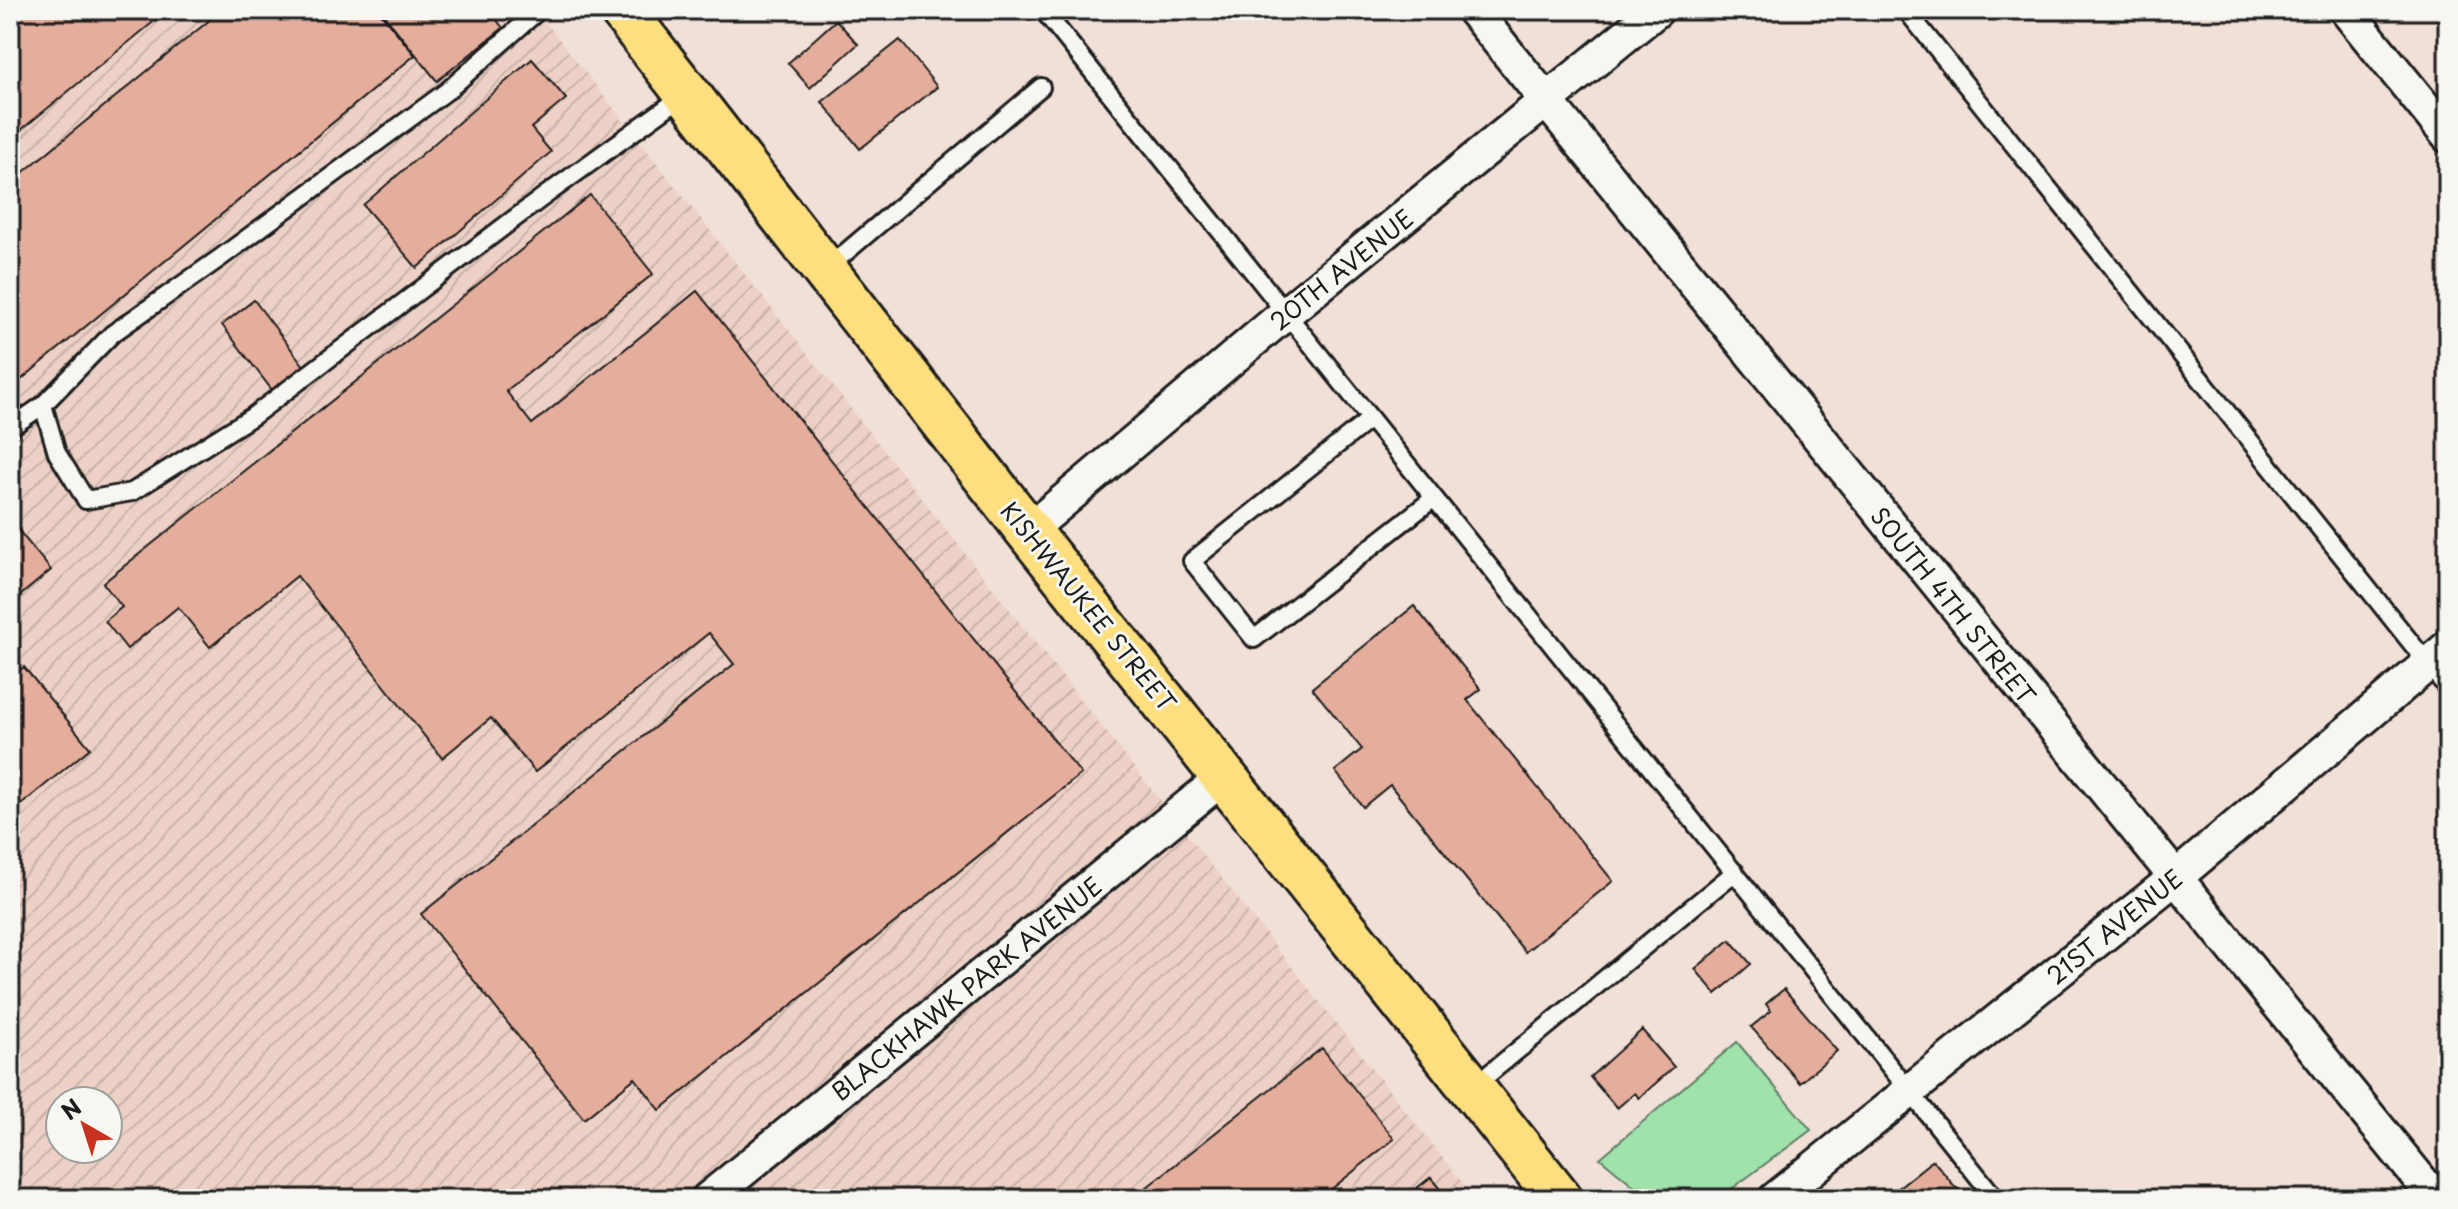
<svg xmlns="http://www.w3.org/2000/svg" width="2458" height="1209" font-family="'Playpen Sans',sans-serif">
  <defs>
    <pattern id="industrial-furrows" width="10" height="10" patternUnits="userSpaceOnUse" patternTransform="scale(2)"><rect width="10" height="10" fill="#edd1c6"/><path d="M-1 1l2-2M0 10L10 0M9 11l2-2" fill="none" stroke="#cbb3aa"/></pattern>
  </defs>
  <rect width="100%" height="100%" fill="#f1e0d8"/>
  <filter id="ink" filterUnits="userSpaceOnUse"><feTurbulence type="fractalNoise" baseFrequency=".0125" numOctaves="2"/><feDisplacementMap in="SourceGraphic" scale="16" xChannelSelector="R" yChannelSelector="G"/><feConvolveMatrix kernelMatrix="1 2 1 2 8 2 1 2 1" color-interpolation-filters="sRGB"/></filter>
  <g filter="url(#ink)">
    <!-- industrial -->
    <path fill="url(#industrial-furrows)" fill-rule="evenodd" d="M 10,10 L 536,10 L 1475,1199 L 10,1199 ZM 60,1101 L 108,1101 L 108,1149 L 60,1149 Z"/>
    <!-- grass -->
    <path fill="#a0e2ac" stroke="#5e7f64" stroke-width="2" d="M 1737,1042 L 1811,1130 L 1718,1199 L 1650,1199 L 1600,1158 Z"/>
    <!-- building -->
    <path fill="#e5ad9c" stroke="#1c1c1c" stroke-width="2" d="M 10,10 L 168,10 L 10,139 Z
      M 222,10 L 378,10 L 415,55 L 17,383 L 10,375 L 10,183 Z
      M 380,10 L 489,10 L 503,28 L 437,81 Z
      M 836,20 L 858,44 L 810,88 L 788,63 Z
      M 900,40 L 937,87 L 860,149 L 822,102 Z
      M 532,59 L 566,99 L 531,128 L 551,152 L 417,268 L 363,205 Z
      M 590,195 L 653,274 L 506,391 L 532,424 L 697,291 L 1081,774 L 660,1110 L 635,1078 L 584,1119 L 421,914 L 734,664 L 709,633 L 535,772 L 491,718 L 442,758 L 297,576 L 210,647 L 178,607 L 127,649 L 105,621 L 122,607 L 103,583 Z
      M 254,300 L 304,366 L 272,390 L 222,325 Z
      M 10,520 L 51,570 L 10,604 Z
      M 1414,606 L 1481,689 L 1467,700 L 1613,881 L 1525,952 L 1390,785 L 1363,807 L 1335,771 L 1362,749 L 1312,688 Z
      M 24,667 L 90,748 L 10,814 L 10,678 Z
      M 1730,940 L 1751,964 L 1716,994 L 1695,969 Z
      M 1784,989 L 1837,1051 L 1800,1083 L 1751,1027 L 1771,1011 L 1766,1004 Z
      M 1642,1030 L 1674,1067 L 1639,1098 L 1635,1093 L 1617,1108 L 1590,1077 Z
      M 1322,1048 L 1394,1139 L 1319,1199 L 1132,1199 Z
      M 1933,1160 L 1965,1199 L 1909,1199 L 1899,1187 Z
      M 1431,1177 L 1449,1199 L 1403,1199 Z"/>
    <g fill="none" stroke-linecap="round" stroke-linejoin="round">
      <!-- service casing -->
      <g stroke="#1c1c1c" stroke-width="22">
        <path id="service" d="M 539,10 L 447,91 L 220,258 L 112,334 L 43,405 L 57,453 L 86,500 L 132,492 L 253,416 L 543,197 L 687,93
          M 1043,10 L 1996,1199
          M 1906,10 L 2448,689
          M 826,269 L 1041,87
          M 1370,419 L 1192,561 L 1254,639 L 1434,498
          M 10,428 L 43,405
          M 1473,1087 L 1735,872"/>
      </g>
      <!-- minor casing -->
      <g stroke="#1c1c1c" stroke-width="38">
        <path id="minor" d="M 1473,10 L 2436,1199
          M 2346,10 L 2448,136
          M 1028,531 L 1286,313 L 1657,10
          M 708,1199 L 1225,776
          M 1775,1199 L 2175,878 L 2448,647"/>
      </g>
      <!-- primary casing -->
      <g stroke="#1c1c1c" stroke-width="50">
        <path id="primary" d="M 622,10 L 1028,531 L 1560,1199"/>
      </g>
      <!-- service -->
      <use href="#service" stroke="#f6f6f2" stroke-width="16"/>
      <!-- minor -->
      <use href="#minor" stroke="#f6f6f2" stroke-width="32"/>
      <!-- primary -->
      <use href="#primary" stroke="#fedf80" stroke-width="44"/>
    </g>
  </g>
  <g text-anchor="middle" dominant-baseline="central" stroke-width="6" stroke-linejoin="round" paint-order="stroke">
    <!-- street labels -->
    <g font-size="24" fill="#1c1c1c" stroke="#f6f6f2">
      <text transform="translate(1341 269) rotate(-39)">20TH AVENUE</text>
      <text transform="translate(1954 605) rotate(51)">SOUTH 4TH STREET</text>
      <text transform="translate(1089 606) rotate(51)">KISHWAUKEE STREET</text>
      <text transform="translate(2114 926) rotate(-39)">21ST AVENUE</text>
      <text transform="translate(966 988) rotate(-39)">BLACKHAWK PARK AVENUE</text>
    </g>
  </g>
  <!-- margin -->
  <rect width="2458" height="1209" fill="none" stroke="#f6f6f2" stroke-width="40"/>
  <rect x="20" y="20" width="2418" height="1169" fill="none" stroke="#1c1c1c" stroke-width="3" filter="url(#ink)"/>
  <!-- north arrow -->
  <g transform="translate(84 1125) rotate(321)"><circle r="38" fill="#f6f6f2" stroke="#9f9f9c" stroke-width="2"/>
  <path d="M0-6L14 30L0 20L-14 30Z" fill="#c8321e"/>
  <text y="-12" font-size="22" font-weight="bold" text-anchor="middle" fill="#1c1c1c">N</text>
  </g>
</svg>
